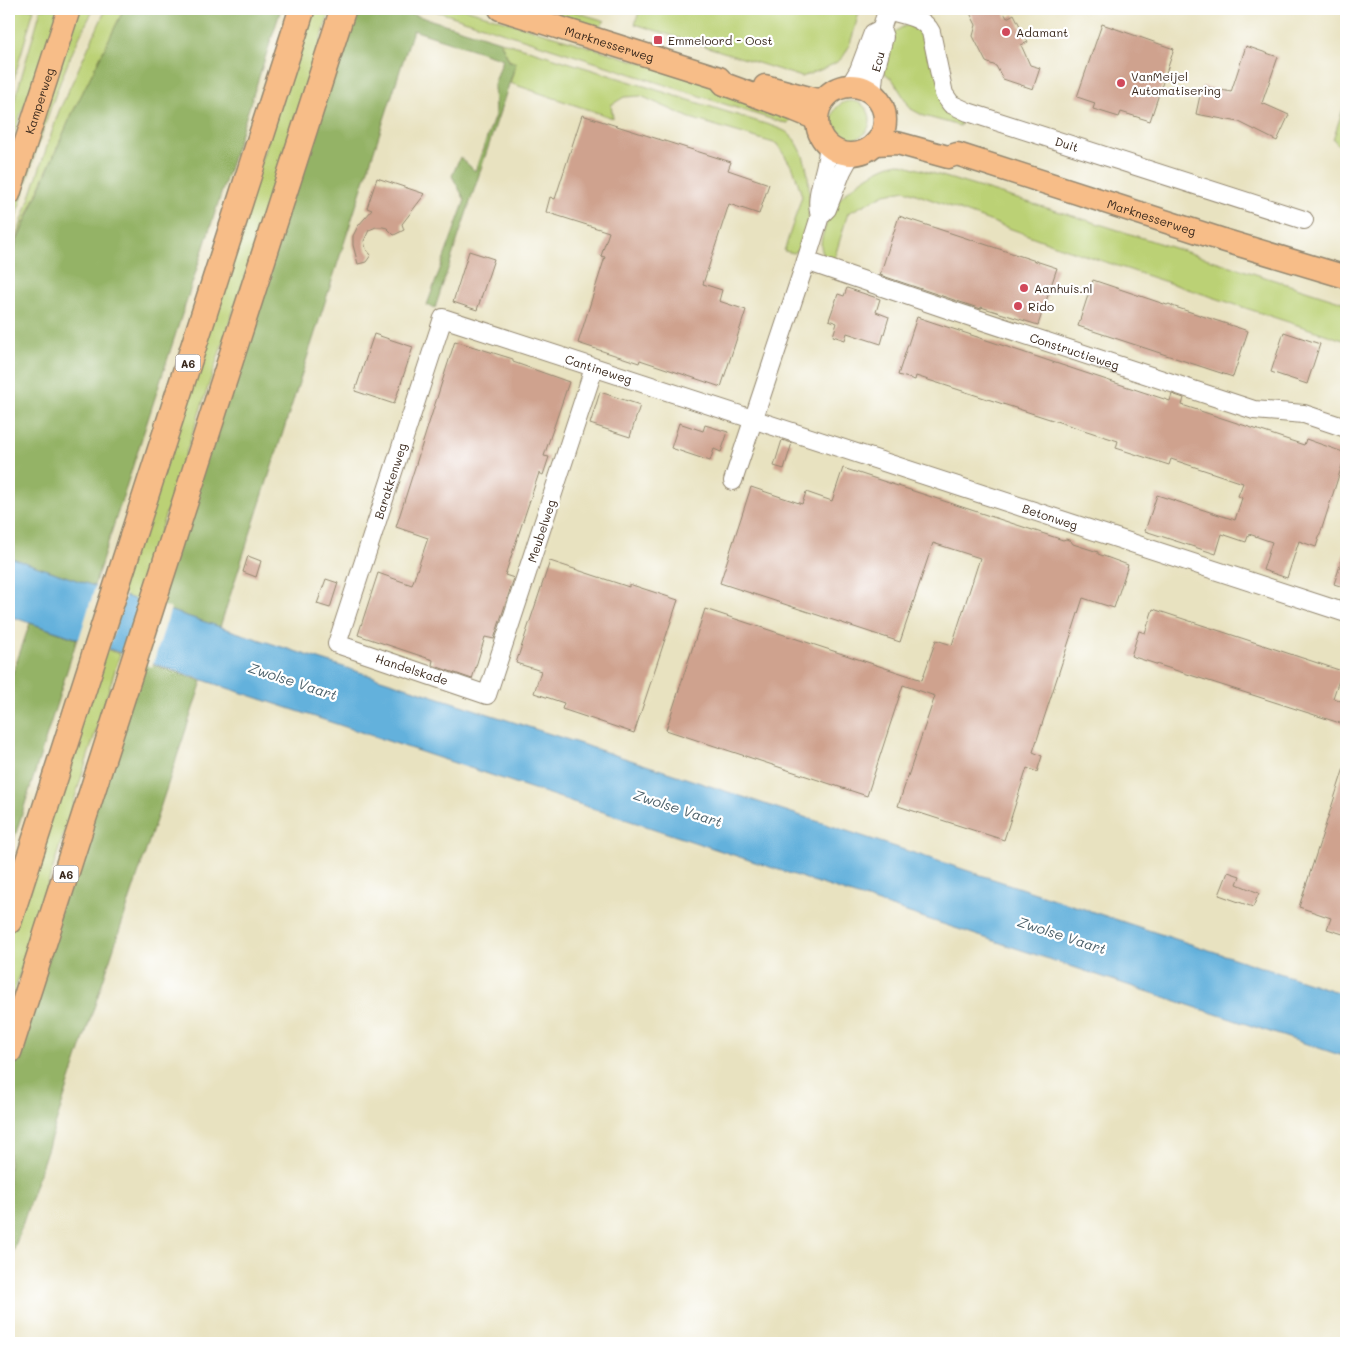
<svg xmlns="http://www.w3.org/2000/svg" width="1355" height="1352" font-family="Mali,sans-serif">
  <rect width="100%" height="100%" fill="#fff"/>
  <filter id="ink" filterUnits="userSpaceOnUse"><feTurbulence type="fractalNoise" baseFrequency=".02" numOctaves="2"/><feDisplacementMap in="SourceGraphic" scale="10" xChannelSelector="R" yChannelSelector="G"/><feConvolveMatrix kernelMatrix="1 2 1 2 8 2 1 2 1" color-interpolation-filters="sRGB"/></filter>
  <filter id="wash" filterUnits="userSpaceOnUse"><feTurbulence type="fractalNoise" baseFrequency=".0096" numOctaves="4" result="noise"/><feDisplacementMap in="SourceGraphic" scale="20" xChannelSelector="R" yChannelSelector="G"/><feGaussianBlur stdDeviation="1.12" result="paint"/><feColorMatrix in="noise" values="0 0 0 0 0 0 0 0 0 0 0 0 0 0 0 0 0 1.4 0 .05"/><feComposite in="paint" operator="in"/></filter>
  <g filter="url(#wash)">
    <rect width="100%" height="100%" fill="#e8e2c0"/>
    <!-- green -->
    <path fill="#bbd175" stroke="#7b7e4a" d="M 9,9 L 34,9 L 9,96 Z
      M 41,9 L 61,9 L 45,58 L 20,116 L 9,151 L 9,120 Z
      M 78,9 L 94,9 C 55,78 33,164 9,239 L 9,220 Z
      M 106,9 L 124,9 L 71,116 L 12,250 L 59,111 Z
      M 312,9 L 323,9 L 330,11 L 270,201 L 137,600 L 116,593 Z
      M 430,9 L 465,9 L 705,82 L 790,119 L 788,123 L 780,122 Z
      M 525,9 L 566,9 L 605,21 L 597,29 Z
      M 640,9 L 860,9 C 856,22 851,48 842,58 C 834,66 812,73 802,77 L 635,24 Z
      M 909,25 L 917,28 L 925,38 L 962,117 L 960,126 L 924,116 L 911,109 L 893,80 L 880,69 C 886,50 887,30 909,25 Z
      M 500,41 L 772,126 C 777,128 785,130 789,134 C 815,156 812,218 802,247 L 794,253 L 784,251 L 802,196 L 794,170 L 777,144 L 690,118 L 641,96 L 624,97 L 611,105 L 613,118 L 510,83 L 516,63 L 509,60 Z
      M 1346,100 L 1346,153 L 1333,139 Z
      M832 120a19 19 0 1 1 38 0a19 19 0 1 1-38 0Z
      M 899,163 L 1093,222 L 1346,303 L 1346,341 L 1066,249 L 905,190 L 885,194 L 848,213 L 833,263 C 821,256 819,247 823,234 C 827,221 831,209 840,199 C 852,185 881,165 899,163 Z
      M 99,647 L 120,654 L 9,1008 L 9,930 Z"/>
    <!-- forest -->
    <path fill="#94b366" stroke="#686e42" d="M 124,9 L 281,9 L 94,586 L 9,557 L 9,260 L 71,116 Z
      M 359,9 L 395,9 L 500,41 L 509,61 L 516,63 L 435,308 L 427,305 L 465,200 L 452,176 L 460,157 L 475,171 L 495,115 L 494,85 L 503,59 L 413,30 L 220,627 L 156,606 L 348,21 Z
      M 30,623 L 77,639 L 9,855 L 9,684 Z
      M 139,660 L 202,681 L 9,1265 L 9,1071 Z"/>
    <!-- water -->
    <path fill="#63b1dc" stroke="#4f6e7d" d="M 9,557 L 94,586 L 652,767 L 1346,995 L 1346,1057 L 9,616 Z"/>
    <!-- pier -->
    <path fill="#e8e2c0" d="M 96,584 L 126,594 L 107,652 L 78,642 Z
      M 141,599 L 171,608 L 152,667 L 122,657 Z"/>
    <g id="blocks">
      <!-- building -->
      <path fill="#cfa28e" d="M 968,9 L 1002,9 L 1007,18 L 1014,14 L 1028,42 L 1021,45 L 1030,65 L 1040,68 L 1033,89 L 1003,79 L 996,66 L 986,62 L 973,36 L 976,25 Z
        M 1102,24 L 1174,49 L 1150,121 L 1121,112 L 1119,117 L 1093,109 L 1095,103 L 1077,97 Z
        M 1246,46 L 1278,57 L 1262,103 L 1289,115 L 1277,141 L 1239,122 L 1196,114 L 1202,86 L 1231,92 Z
        M 582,115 L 731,162 L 728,170 L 769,184 L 759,214 L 729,204 L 703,284 L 722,290 L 719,301 L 746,310 L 721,387 L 640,360 L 639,363 L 578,343 L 605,257 L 601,256 L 609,232 L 546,212 L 550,197 L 555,199 Z
        M 377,178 L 425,194 L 402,224 L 404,230 L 394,235 L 387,228 L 383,227 L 376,227 L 369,230 L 364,241 L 366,249 L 371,255 L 366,262 L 358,264 L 353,245 L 353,236 L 358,226 L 372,210 L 367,208 Z
        M 899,216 L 1057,268 L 1038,325 L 981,307 L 981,309 L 880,275 Z
        M 469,251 L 494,259 L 477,310 L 453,302 Z
        M 1093,280 L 1167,305 L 1169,304 L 1175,307 L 1248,331 L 1233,377 L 1078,326 Z
        M 847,288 L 880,299 L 876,312 L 889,317 L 881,344 L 847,333 L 845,340 L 833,336 L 837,323 L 829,320 L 838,294 L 844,296 Z
        M 917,317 L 1170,401 L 1172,394 L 1184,398 L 1182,405 L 1304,445 L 1306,439 L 1346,453 L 1316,547 L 1299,541 L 1287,578 L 1263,570 L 1272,542 L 1249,534 L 1246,542 L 1222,534 L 1216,554 L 1145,531 L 1157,495 L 1235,520 L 1242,498 L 1238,496 L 1243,483 L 1171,459 L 1169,465 L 1116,448 L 1118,441 L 916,376 L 915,380 L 898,375 Z
        M 1284,332 L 1320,344 L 1307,384 L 1271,372 Z
        M 374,334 L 413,347 L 394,404 L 355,391 Z
        M 455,341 L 513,359 L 513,362 L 569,382 L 544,456 L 549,457 L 543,475 L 539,473 L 505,575 L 514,578 L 494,639 L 485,637 L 472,679 L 432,665 L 433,660 L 358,635 L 378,573 L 412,585 L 428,538 L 396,527 Z
        M 600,392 L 640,405 L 630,437 L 590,424 Z
        M 679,423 L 703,431 L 705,425 L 728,432 L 721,452 L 714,449 L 710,461 L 671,448 Z
        M 782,440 L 792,443 L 784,469 L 774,466 Z
        M 843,468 L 1063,540 L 1066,539 L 1071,541 L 1073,544 L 1098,552 L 1098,554 L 1128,565 L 1114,608 L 1083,598 L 1033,752 L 1042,756 L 1037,772 L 1027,768 L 1004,840 L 898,806 L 935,696 L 903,685 L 867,796 L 666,730 L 705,609 L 922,680 L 936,640 L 952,645 L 980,558 L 933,543 L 900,642 L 720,583 L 751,487 L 802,504 L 806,492 L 832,501 Z
        M 1344,553 L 1346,553 L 1346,588 L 1334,584 Z
        M 248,556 L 261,561 L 256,577 L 243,572 Z
        M 550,561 L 629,587 L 629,584 L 678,600 L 634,733 L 562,709 L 564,703 L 534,693 L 541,671 L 516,663 Z
        M 326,579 L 338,583 L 330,608 L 317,604 Z
        M 1153,609 L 1342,671 L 1333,698 L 1346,703 L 1346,725 L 1131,656 L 1139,631 L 1145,633 Z
        M 1344,768 L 1346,768 L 1346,935 L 1327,929 L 1331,918 L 1299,907 Z
        M 1228,872 L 1240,876 L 1237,884 L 1259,893 L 1253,907 L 1219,895 Z"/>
    </g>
  </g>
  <g filter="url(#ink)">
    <use href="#blocks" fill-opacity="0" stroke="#92866f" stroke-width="1"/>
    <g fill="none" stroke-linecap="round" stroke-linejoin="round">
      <!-- minor casing -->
      <g stroke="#92866f" stroke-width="20">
        <g id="minor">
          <path id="s1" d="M 887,10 C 902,15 923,16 931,32 L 944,94 L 951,104 L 968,112 L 1304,220"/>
          <path d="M 849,87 L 859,70 L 873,33 L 881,29"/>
          <path id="s2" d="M 872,95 L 874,75 L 884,37 L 881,29 L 888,9"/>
          <path d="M 820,216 C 813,193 829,169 828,146"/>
          <path d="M 806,261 L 820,216 L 827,209 L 842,171 L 848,160 L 853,154"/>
          <path id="s3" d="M 594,368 L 487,695 L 337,644 L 443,318 L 1346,613"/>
          <path id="s4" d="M 733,481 L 806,261 L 959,313 L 1254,410 L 1304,414 L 1346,428"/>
        </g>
      </g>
      <!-- major casing -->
      <g stroke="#92866f" stroke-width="25">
        <g id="major">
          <path id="s5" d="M 500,9 L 719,78 L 724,84 L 795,110 L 812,117 L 817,122"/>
          <path d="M 765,86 L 817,100 L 824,99"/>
          <circle cx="851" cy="120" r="34"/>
          <path id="s6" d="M 875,144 L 897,143 L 948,157 L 957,154 L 1226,241 L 1346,277"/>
          <path id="s7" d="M 9,194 L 69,9"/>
        </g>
      </g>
      <!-- highway casing -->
      <g stroke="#92866f" stroke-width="28">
        <path id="highway" d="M 9,921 L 302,9
          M 9,1051 L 343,9"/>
      </g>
      <!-- minor -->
      <use href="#minor" stroke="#fff" stroke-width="18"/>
      <!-- major -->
      <use href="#major" stroke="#f7bd88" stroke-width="22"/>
      <!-- highway -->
      <use href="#highway" stroke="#f7bd88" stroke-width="25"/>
    </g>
  </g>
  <!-- markers -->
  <g fill="#d1495b" stroke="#fff" stroke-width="2">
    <circle cx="1006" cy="32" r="5"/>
    <rect x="653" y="35" width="10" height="10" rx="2.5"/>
    <circle cx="1121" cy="83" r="5"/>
    <circle cx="1024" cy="288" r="5"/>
    <circle cx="1018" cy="306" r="5"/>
  </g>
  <g text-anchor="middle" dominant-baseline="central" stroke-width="4.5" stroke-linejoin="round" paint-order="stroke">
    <!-- shield labels -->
    <g fill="#fff" stroke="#766a62" stroke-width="1">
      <rect x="175.5" y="354.5" width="25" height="17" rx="4"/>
      <rect x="53.5" y="865.5" width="25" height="17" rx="4"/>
    </g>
    <g font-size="11" font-weight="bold" fill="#3b2a1e">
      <text x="188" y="363">A6</text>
      <text x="66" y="874">A6</text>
    </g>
    <!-- poi labels -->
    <g font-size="12" fill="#3b2a1e" stroke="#fff" text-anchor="start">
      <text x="1016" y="32">Adamant</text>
      <text x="668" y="40">Emmeloord - Oost</text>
      <text x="1131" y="76">VanMeijel<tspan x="1131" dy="14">Automatisering</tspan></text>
      <text x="1034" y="288">Aanhuis.nl</text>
      <text x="1028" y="306">Rido</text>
    </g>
    <!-- street labels -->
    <g font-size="12" fill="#3b2a1e" stroke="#fff">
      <text stroke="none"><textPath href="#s5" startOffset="115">Marknesserweg</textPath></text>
      <text stroke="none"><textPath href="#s2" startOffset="34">Ecu</textPath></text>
      <text stroke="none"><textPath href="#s7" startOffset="98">Kamperweg</textPath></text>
      <text stroke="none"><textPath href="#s1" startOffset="249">Duit</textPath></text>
      <text stroke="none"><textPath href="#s6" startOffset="289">Marknesserweg</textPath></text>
      <text stroke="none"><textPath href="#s4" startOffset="515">Constructieweg</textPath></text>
      <text stroke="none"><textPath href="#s3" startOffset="1009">Cantineweg</textPath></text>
      <text stroke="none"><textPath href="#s3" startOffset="674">Barakkenweg</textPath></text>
      <text stroke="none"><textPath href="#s3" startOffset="1484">Betonweg</textPath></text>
      <text transform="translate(541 531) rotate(-72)">Meubelweg</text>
      <text transform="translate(412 669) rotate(18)">Handelskade</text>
    </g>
    <!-- water labels -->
    <g font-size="14" font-style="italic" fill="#4b606a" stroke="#fff">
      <text transform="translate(293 681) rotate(18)">Zwolse Vaart</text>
      <text transform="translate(678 808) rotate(18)">Zwolse Vaart</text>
      <text transform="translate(1062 935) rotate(18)">Zwolse Vaart</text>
    </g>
  </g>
  <!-- margin -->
  <rect width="1355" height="1352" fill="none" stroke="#fff" stroke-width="30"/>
</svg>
